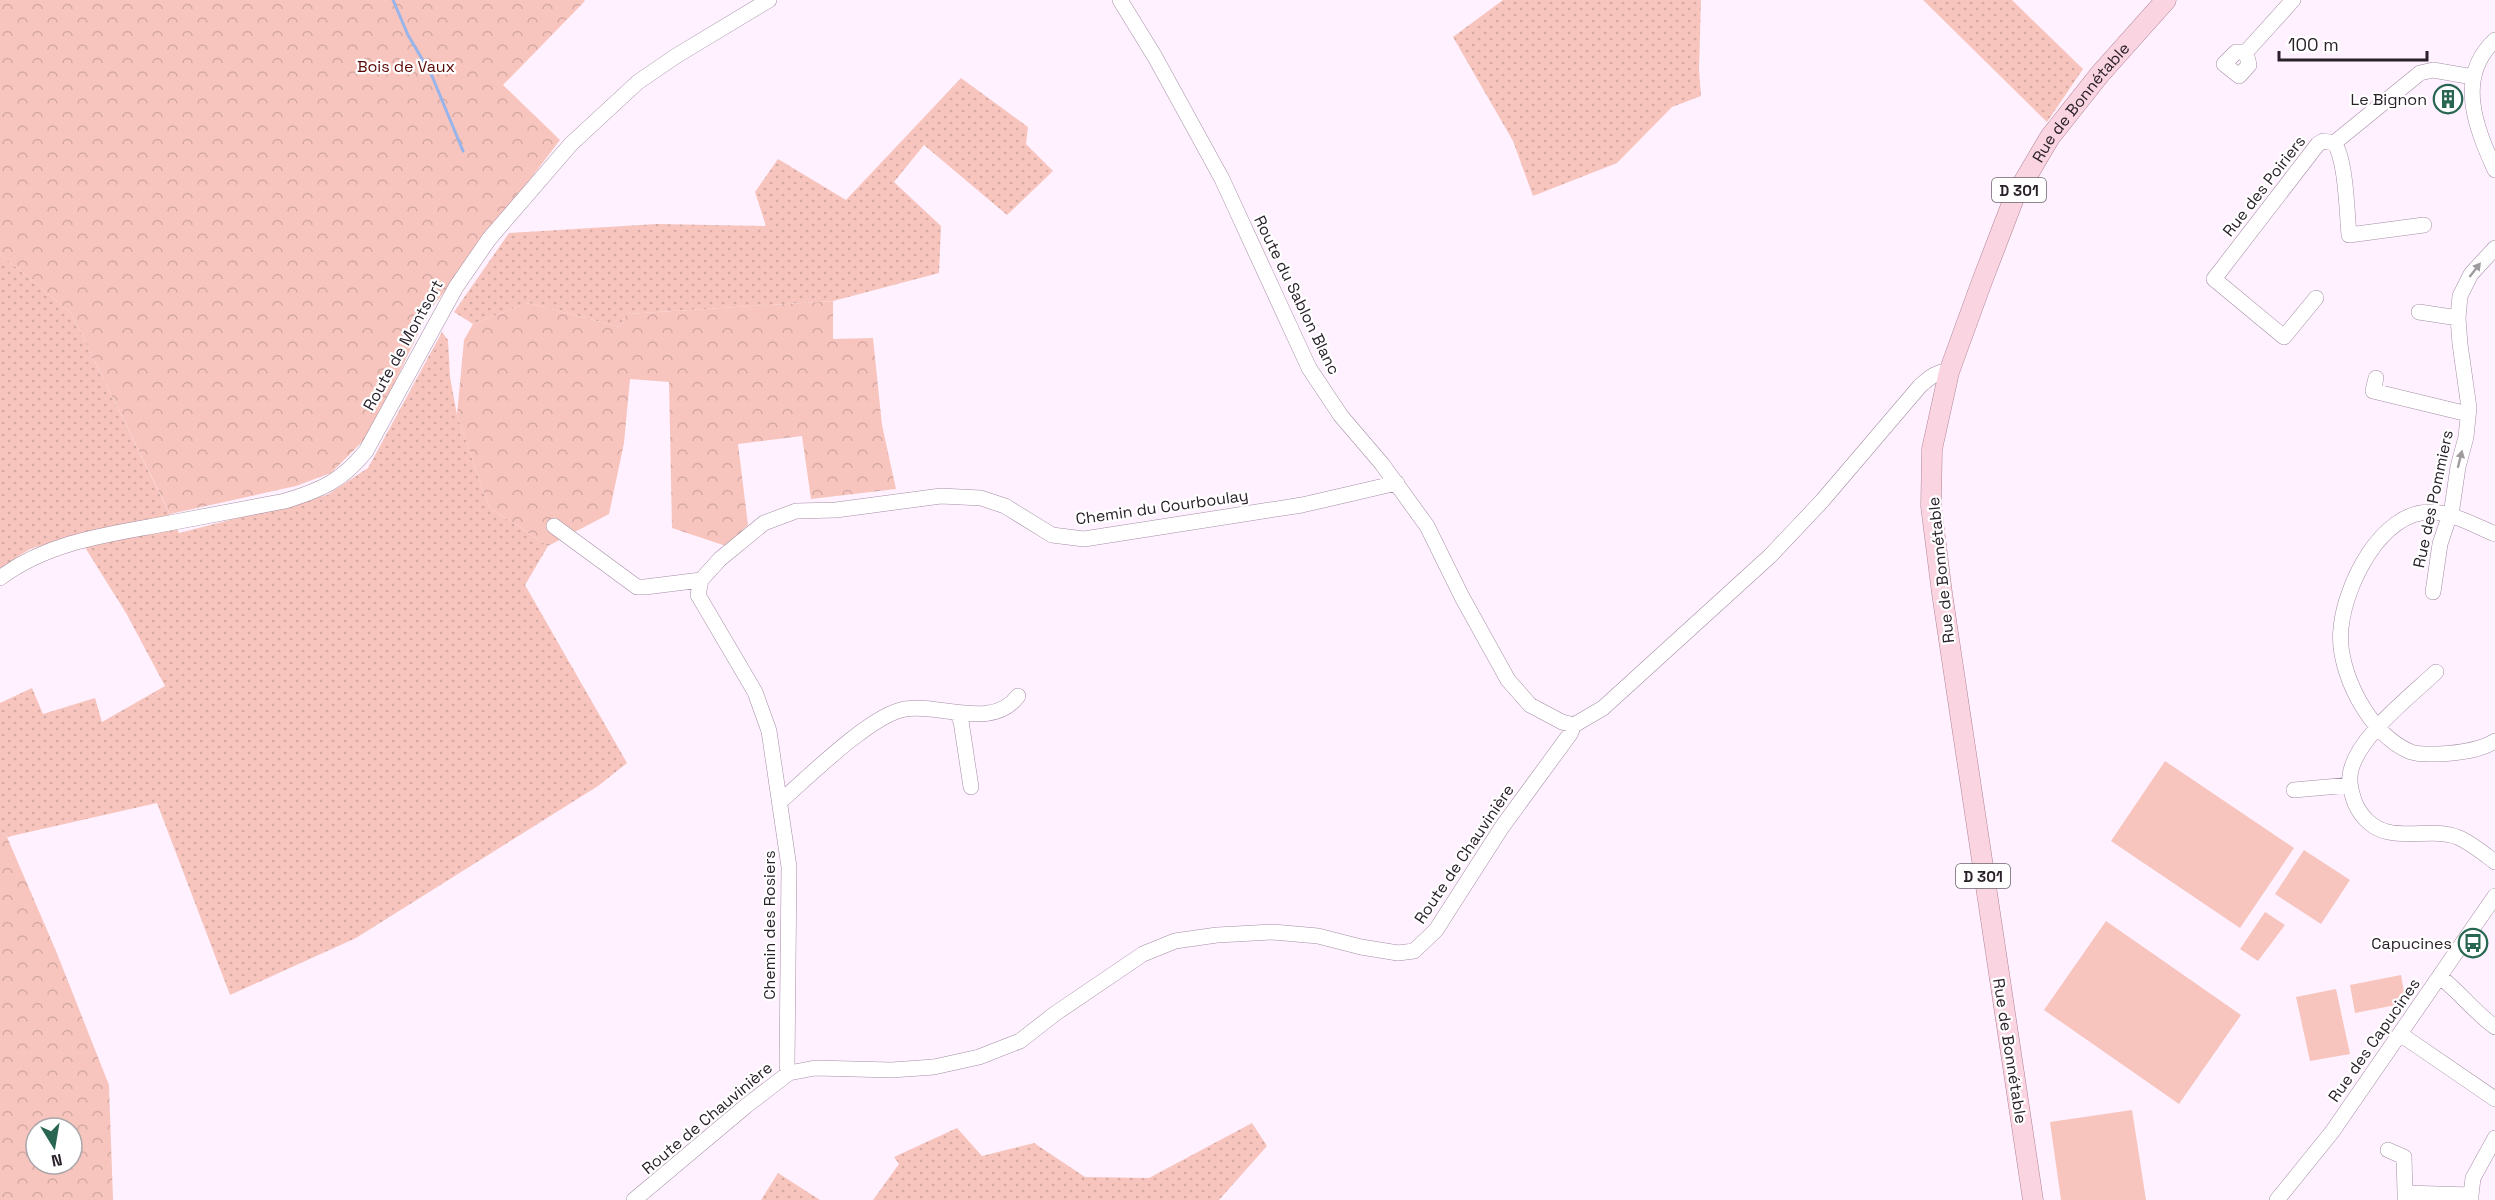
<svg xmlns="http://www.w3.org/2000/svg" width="2495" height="1200" font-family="'Space Grotesk',sans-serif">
  <defs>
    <pattern id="grass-dots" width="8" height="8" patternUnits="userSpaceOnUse" patternTransform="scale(1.5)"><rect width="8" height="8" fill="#f7c5bd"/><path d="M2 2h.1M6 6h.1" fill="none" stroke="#d4a9a3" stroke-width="1.8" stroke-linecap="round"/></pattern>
    <pattern id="forest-crowns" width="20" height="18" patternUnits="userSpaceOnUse" patternTransform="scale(1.5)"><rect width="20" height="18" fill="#f7c5bd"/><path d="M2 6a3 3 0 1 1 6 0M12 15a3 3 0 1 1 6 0" fill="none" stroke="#d4a9a3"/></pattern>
  </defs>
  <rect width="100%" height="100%" fill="#fff1ff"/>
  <!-- grass -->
  <path fill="url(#grass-dots)" d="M 1503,0 L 1701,0 L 1699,70 L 1701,96 L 1672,107 L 1617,163 L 1533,196 L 1513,141 L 1453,37 Z
    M 1923,0 L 2012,0 L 2083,69 L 2047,122 Z
    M 961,78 L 1028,127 L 1026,144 L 1053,171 L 1007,215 L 924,145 L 894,182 L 941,226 L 939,273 L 833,301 L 626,314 L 620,327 L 528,303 L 473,324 L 454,312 L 509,233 L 657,224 L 766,226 L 755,192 L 778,159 L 846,200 Z
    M 0,254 L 71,313 L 179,533 L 327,495 L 368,468 L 442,332 L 448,340 L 450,377 L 457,415 L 489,507 L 548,546 L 525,585 L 627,763 L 598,786 L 356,938 L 230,995 L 157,803 L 7,837 L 0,831 L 0,703 L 32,688 L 43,714 L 95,698 L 102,722 L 165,686 L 126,613 L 86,549 L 80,534 L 30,549 L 0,568 Z
    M 1252,1123 L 1267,1146 L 1219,1200 L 873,1200 L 899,1164 L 894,1157 L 957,1128 L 982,1156 L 1034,1143 L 1085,1177 L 1149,1178 Z
    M 778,1173 L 820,1200 L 761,1200 Z"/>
  <!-- forest -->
  <path fill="url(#forest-crowns)" fill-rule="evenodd" d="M 0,0 L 584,0 L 585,1 L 503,85 L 560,140 L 428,313 L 370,434 L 331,473 L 296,486 L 170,514 L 71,313 L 0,254 Z
    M 833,301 L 833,339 L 873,338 L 882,425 L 896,489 L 811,499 L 802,436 L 738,444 L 748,525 L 726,546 L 672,528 L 669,382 L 630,379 L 624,443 L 609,514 L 548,546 L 489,507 L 457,415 L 464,340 L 473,324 L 528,303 L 620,327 L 626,314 Z
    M 0,831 L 7,837 L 56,951 L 109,1085 L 113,1200 L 0,1200 ZM 36,1128 L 72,1128 L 72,1164 L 36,1164 Z"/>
  <!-- green -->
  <path fill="#f7c5bd" d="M 2165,761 L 2294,848 L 2240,928 L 2111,841 Z
    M 2304,850 L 2350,880 L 2321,924 L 2275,894 Z
    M 2265,912 L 2285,925 L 2258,961 L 2240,949 Z
    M 2106,921 L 2241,1015 L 2179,1104 L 2044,1010 Z
    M 2401,975 L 2406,1003 L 2355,1013 L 2350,985 Z
    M 2336,989 L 2350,1054 L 2310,1061 L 2296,997 Z
    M 2132,1110 L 2146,1200 L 2061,1200 L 2050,1122 Z"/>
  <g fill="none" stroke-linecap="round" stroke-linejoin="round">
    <!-- stream -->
    <path stroke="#98b4ea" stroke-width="3" d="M 393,0 L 408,35 L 432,76 L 463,151"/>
    <!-- minor casing -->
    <g stroke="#a38ea3" stroke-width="16">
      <path id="minor" d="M 1120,0 L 1155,57 L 1222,179 L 1309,368 L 1341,416 L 1382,464 L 1427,526 L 1462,597 L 1508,680 L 1530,705 L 1562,722 L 1574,725
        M 2495,40 C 2455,77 2476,128 2495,170
        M 2246,52 L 2249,65 L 2239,76 L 2224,64 L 2236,52 L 2246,52 L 2293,0
        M 2334,143 C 2346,158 2347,214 2349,235 L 2424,225
        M 2316,298 L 2284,337 L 2214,279 L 2318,144 L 2323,141 L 2334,143 L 2420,73 L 2433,70 L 2473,77
        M 2419,312 L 2458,318
        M 2376,378 L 2373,391 L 2468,414
        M 554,526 L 637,587 L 645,587 L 701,580 L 720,559 L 764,523 L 796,511 L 836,510 L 941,496 L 981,498 L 1005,506 L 1052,535 L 1084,539 L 1302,505 L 1397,483
        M 2495,534 C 2476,526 2451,512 2431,512 C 2381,511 2345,585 2341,628 C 2336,671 2370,736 2411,752 C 2420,755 2430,754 2438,754 C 2457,753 2479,751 2495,741
        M 0,578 C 46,543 104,535 159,525 C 201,517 243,509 285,501 C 321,490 342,481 366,451 L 456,287 L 489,239 L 571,144 L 638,82 L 676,56 L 769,0
        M 701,580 L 698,595 L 755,692 L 769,731 L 789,867 L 787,1066 L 789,1073
        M 2433,592 L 2440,544 L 2452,508 L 2458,467 L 2466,437 L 2469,408 L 2460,344 L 2458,318 L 2460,296 L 2471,274 L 2495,248
        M 2436,672 C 2411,696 2353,740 2350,776 C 2349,786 2352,794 2355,803 C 2361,817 2373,829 2388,832 C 2410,837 2438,829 2457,837 C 2470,842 2483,853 2495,862
        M 957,713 L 961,721 L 971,787
        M 2294,790 L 2350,785
        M 781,801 C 808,777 872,714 905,709 C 941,703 992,731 1018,696
        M 2440,977 C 2460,992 2474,1012 2495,1027
        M 2400,1034 L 2495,1099
        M 2388,1150 L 2404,1157 L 2405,1193
        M 2471,1195 L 2473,1178 L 2495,1138
        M 634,1200 L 746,1106 L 789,1073 L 815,1068 L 892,1070 L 934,1067 L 979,1057 L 1020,1041 L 1056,1013 L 1143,954 L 1175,941 L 1217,935 L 1273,932 L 1318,936 L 1361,947 L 1398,953 L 1414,951 L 1436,930 L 1502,827 L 1570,734 L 1574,725 L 1603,708 L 1770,556 L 1822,501 L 1920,386 C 1928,379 1937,370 1949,372
        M 2277,1200 L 2332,1132 L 2495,896
        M 2405,1200 L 2405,1193 L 2471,1195 L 2471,1200"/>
    </g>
    <!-- major casing -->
    <g stroke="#af8394" stroke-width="21">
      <g id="major">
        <path id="s1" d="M 2033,1200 L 1942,593 L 1931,506 L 1932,449 L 1949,372 L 1981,284 L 2014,198 L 2050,137 L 2100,74 L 2166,0"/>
      </g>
    </g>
    <!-- minor -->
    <use href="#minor" stroke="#fff" stroke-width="15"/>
    <!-- major -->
    <use href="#major" stroke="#fad4e1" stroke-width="20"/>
  </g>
  <!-- one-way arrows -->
  <defs><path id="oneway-solid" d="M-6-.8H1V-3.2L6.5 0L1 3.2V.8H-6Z" transform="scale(1.5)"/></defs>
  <g fill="#9f9b9f">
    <use href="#oneway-solid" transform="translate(2475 270) rotate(-52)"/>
    <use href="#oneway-solid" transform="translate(2460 459) rotate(-76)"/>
  </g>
  <!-- icons -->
  <defs>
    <g id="building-ring" transform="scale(1.5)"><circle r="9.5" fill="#fff" stroke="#286652" stroke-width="1.5"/><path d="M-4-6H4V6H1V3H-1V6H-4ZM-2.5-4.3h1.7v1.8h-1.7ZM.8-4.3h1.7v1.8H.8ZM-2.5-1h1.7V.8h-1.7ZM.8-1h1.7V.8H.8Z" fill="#286652"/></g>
    <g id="bus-ring" transform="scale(1.5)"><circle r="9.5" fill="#fff" stroke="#286652" stroke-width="1.5"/><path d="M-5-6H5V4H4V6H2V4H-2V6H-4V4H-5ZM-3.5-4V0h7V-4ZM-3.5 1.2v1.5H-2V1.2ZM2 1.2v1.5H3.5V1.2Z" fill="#286652"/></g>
  </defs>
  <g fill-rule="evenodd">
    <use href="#building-ring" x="2448" y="99"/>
    <use href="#bus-ring" x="2473" y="943"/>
  </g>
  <g text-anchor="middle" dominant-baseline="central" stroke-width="4.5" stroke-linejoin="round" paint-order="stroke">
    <!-- shield labels -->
    <g fill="#fff" stroke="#6a646a" stroke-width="1.5">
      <rect x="1992" y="178" width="54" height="24" rx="4.5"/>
      <rect x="1956" y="864" width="54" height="24" rx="4.5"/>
    </g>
    <g font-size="15" font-weight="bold" fill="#2a212a">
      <text x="2019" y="190">D 301</text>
      <text x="1983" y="876">D 301</text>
    </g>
    <!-- park labels -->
    <g font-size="16" fill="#5b0908" stroke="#fff">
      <text x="406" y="66">Bois de Vaux</text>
    </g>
    <!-- poi labels -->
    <g font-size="16" fill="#2a212a" stroke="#fff" text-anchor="end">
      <text x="2427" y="99">Le Bignon</text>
      <text x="2452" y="943">Capucines</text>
    </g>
    <!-- street labels -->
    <g font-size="16" fill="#2a212a" stroke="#fff">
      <text stroke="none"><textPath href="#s1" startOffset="1140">Rue de Bonnétable</textPath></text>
      <text transform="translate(2264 186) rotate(-52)">Rue des Poiriers</text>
      <text transform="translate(1297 295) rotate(64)">Route du Sablon Blanc</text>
      <text transform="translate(403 345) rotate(-61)">Route de Montsort</text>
      <text transform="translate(2433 499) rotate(-78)">Rue des Pommiers</text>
      <text transform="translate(1162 507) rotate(-8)">Chemin du Courboulay</text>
      <text transform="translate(1941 570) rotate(-96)">Rue de Bonnétable</text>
      <text transform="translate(1464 854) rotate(-56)">Route de Chauvinière</text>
      <text transform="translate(769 925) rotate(-90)">Chemin des Rosiers</text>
      <text transform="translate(2374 1040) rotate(-55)">Rue des Capucines</text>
      <text transform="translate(2010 1051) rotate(81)">Rue de Bonnétable</text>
      <text transform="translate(707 1118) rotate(-40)">Route de Chauvinière</text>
    </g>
  </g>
  <!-- north arrow -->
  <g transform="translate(54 1146) rotate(169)"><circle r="28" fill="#ffffff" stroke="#aaa6aa" stroke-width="1.5"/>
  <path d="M0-4.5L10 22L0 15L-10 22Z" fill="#286652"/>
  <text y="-9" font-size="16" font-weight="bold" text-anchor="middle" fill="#2a212a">N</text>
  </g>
  <!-- scale -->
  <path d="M2279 51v9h148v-9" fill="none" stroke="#2a212a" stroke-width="3"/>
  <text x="2288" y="51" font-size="18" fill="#2a212a" stroke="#ffffff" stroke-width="4.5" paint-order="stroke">100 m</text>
</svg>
